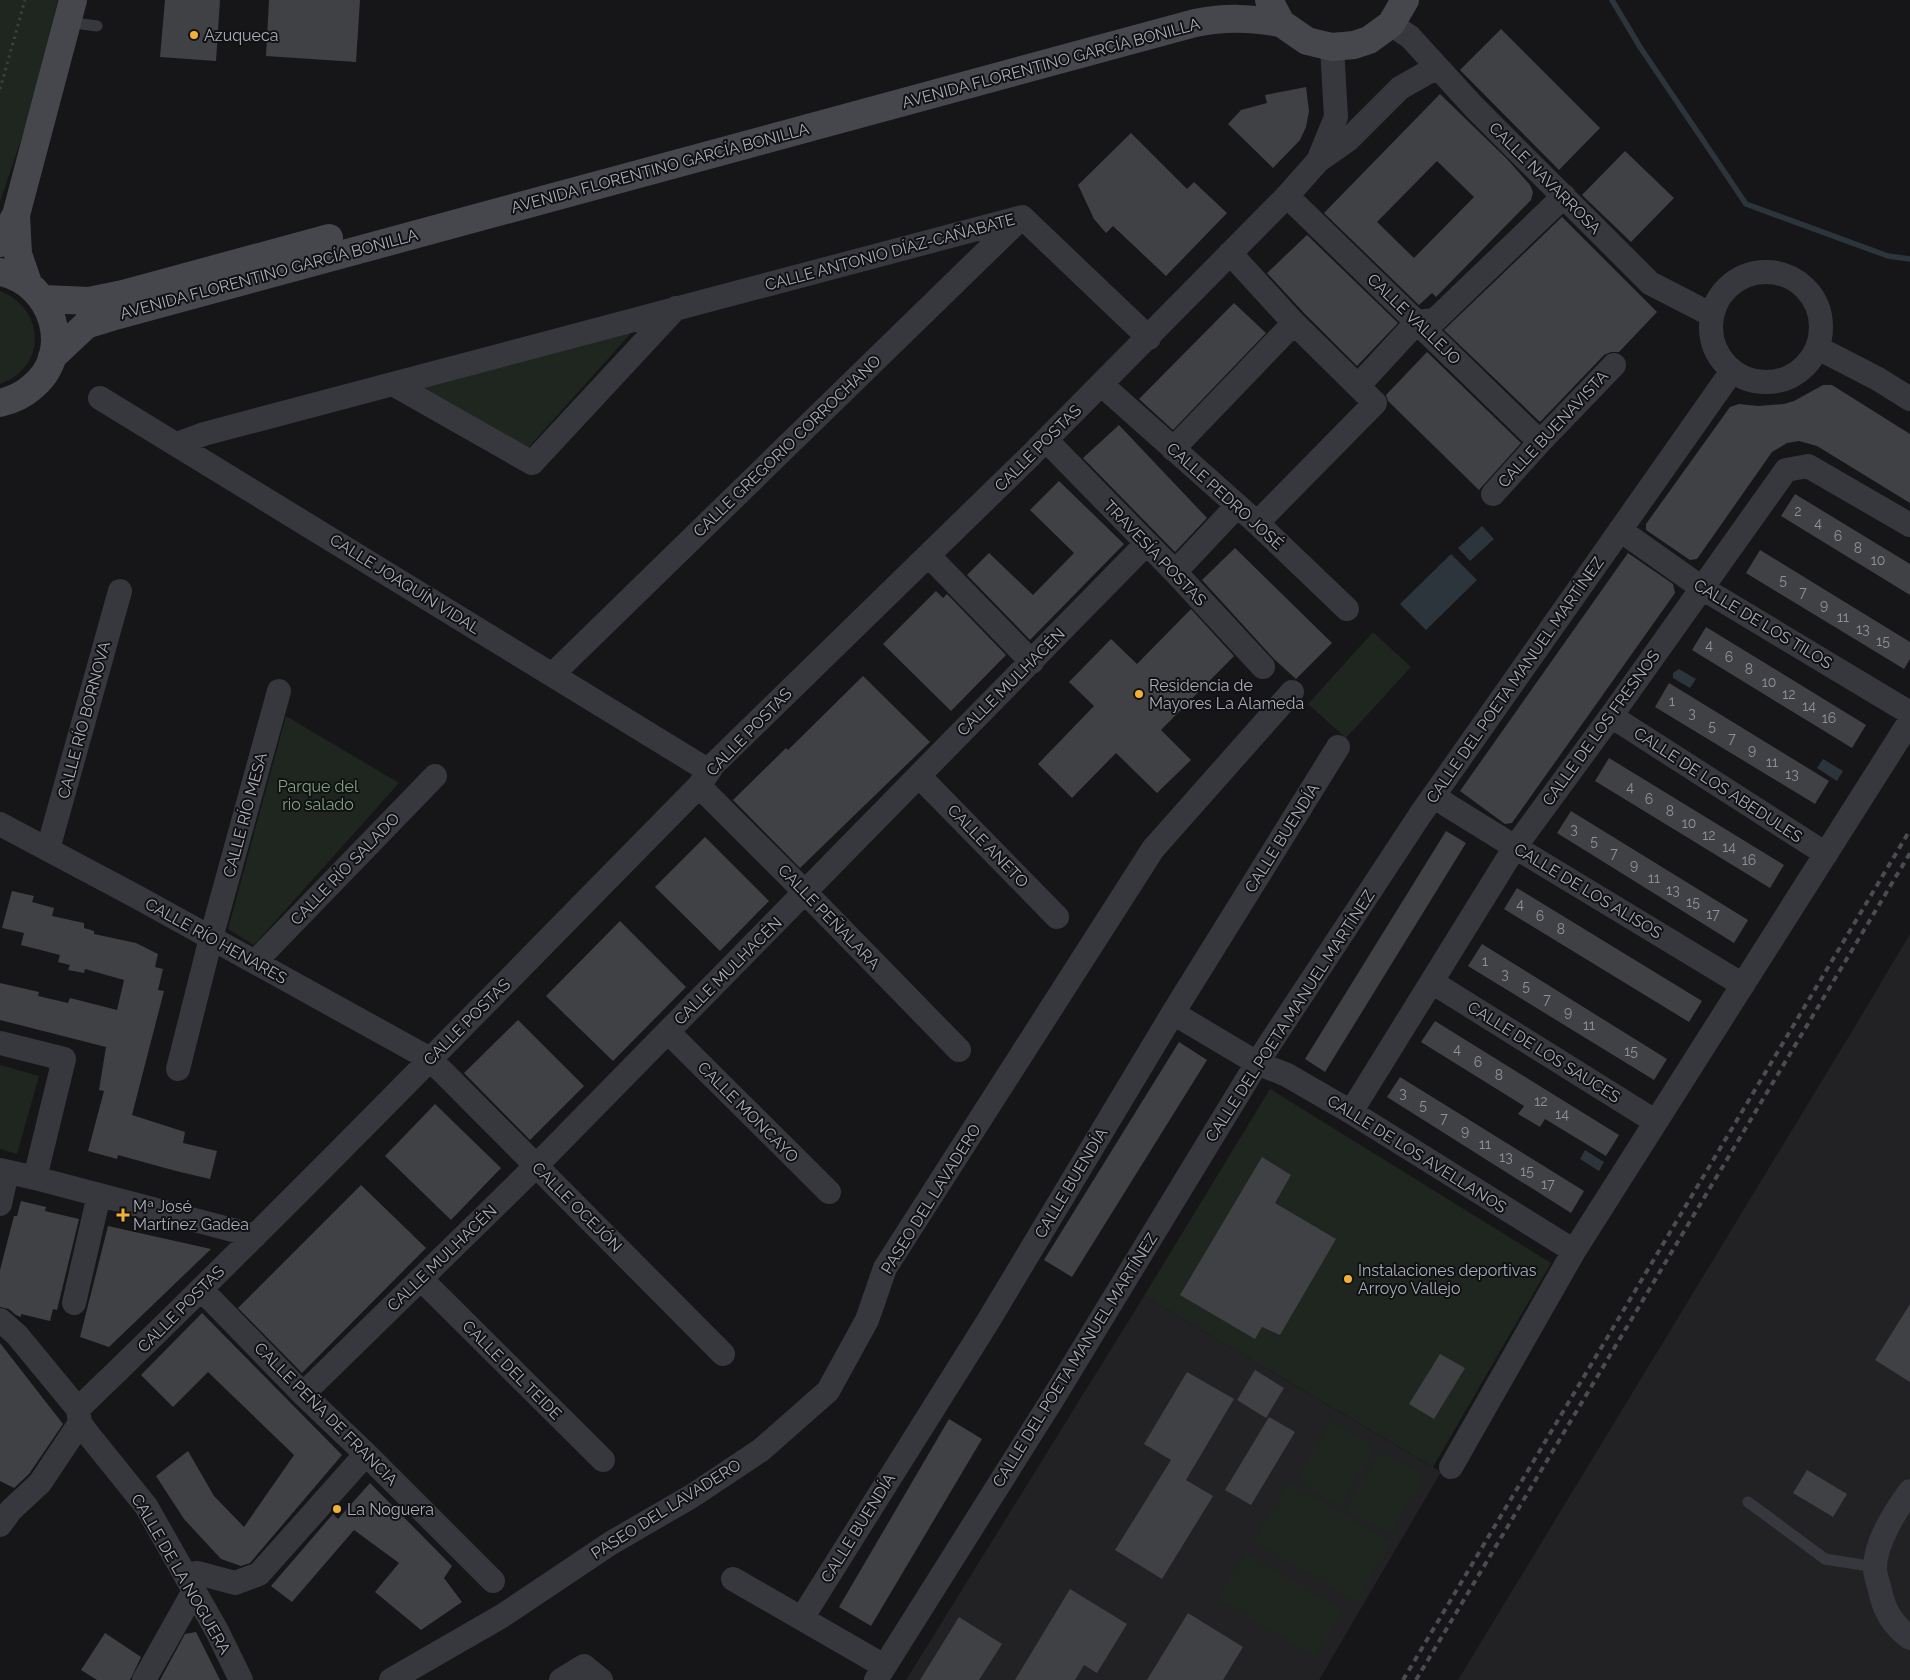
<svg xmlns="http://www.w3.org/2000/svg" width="1910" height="1680" font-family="Raleway,sans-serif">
  <rect width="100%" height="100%" fill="#161618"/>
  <!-- built -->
  <path fill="#222225" d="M 1910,934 L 1910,1680 L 1458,1680 L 1854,1028 Z
    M 1144,1296 L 1441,1472 L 1319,1680 L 906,1680 Z"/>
  <!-- green -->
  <path fill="#1e261f" d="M 0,0 L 58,0 L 27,122 L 0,202 Z
    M 0,291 C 46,309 47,367 0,384 Z
    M 632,332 L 528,448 L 417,388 Z
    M 1373,632 L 1411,667 L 1346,738 L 1308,704 Z
    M 286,716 L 399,783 L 254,945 L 228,929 Z
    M 0,1065 L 39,1076 L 17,1154 L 0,1149 Z
    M 1270,1089 L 1551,1263 L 1433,1467 L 1144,1296 Z
    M 1331,1421 L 1376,1447 L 1340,1507 L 1296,1480 Z
    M 1381,1450 L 1425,1476 L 1390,1535 L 1345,1509 Z
    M 1288,1482 L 1392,1542 L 1357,1602 L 1253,1542 Z
    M 1245,1552 L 1343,1610 L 1315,1657 L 1217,1599 Z"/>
  <!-- water -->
  <path fill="#2c353c" d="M 1482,526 L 1494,539 L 1470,561 L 1458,548 Z
    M 1451,554 L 1477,580 L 1426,630 L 1400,604 Z
    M 1679,669 L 1696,679 L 1690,688 L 1673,678 L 1673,673 Z
    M 1823,759 L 1843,771 L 1837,781 L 1817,768 Z
    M 1585,1150 L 1604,1162 L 1599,1171 L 1580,1159 Z"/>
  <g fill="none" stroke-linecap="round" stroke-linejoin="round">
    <!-- stream -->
    <path stroke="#2c353c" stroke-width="5.5" d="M 1612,0 L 1640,47 L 1746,204 L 1888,256 L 1910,259"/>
  </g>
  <!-- building -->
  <path fill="#404145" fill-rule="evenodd" d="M 165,0 L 220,0 L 216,61 L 160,57 Z
    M 269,0 L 360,0 L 356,62 L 266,56 Z
    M 1501,29 L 1600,128 L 1559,170 L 1460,70 Z
    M 1306,87 L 1309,111 L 1306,127 L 1300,140 L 1273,168 L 1228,124 L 1241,110 L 1267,103 L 1265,95 Z
    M 1440,94 L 1507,159 L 1530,185 L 1533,192 L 1531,200 L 1436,297 L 1432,293 L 1419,305 L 1324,213 ZM 1437,161 L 1474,197 L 1414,258 L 1377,222 Z
    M 1131,133 L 1187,189 L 1194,182 L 1227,213 L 1166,276 L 1113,226 L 1106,233 L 1094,219 L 1078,185 Z
    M 1625,151 L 1674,198 L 1631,242 L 1582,195 Z
    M 1562,217 L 1657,312 L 1619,352 L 1611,352 L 1604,355 L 1540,422 L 1444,330 Z
    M 1307,235 L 1398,323 L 1357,366 L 1304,313 L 1267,273 Z
    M 1234,303 L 1266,333 L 1173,430 L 1139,399 Z
    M 1427,352 L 1521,443 L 1479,490 L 1388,401 L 1386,395 Z
    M 1823,385 L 1832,385 L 1910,434 L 1910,503 L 1817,446 L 1799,441 L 1787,443 L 1772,452 L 1697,559 L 1690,560 L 1646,530 L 1646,524 L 1730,407 L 1739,404 L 1758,406 L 1784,404 L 1794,401 Z
    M 1119,425 L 1207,518 L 1175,552 L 1083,458 Z
    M 1059,481 L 1124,544 L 1030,640 L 967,575 L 989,553 L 1033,595 L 1074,553 L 1030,510 Z
    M 1795,494 L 1910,564 L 1910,595 L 1781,516 Z
    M 1235,548 L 1332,643 L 1296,679 L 1274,659 L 1202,580 Z
    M 1760,550 L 1910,642 L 1910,659 L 1904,669 L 1746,573 Z
    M 1628,553 L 1673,584 L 1675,593 L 1512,823 L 1505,824 L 1460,791 Z
    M 936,591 L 943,598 L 947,594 L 1006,655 L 951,711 L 883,644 Z
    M 1191,609 L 1234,656 L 1161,730 L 1191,760 L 1157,793 L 1116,753 L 1072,798 L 1038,764 L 1094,706 L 1069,682 L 1111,639 L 1137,664 Z
    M 1706,627 L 1866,725 L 1852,748 L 1692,650 Z
    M 863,676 L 930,742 L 800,868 L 733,800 L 786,748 L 788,750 Z
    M 1669,683 L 1829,781 L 1815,804 L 1655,707 Z
    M 1609,758 L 1784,865 L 1770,888 L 1595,781 Z
    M 1571,811 L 1748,920 L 1734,943 L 1557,833 Z
    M 1446,831 L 1466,843 L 1325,1072 L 1305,1059 Z
    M 705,837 L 769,901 L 720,951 L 655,887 Z
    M 1517,888 L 1702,1001 L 1689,1022 L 1504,909 Z
    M 12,891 L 34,896 L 32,902 L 54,908 L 52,916 L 84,923 L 84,928 L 94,931 L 94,934 L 136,943 L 158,954 L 155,967 L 163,969 L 158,990 L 164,991 L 132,1115 L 185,1132 L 183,1143 L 217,1151 L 210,1179 L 176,1171 L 118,1155 L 117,1159 L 88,1151 L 104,1091 L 99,1090 L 106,1047 L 0,1020 L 0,983 L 39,992 L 38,996 L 68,1003 L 70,998 L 117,1010 L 124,980 L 85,969 L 84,973 L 68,970 L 70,965 L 58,962 L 60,955 L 21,945 L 24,933 L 2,928 Z
    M 620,921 L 686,987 L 613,1061 L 546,996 Z
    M 1482,944 L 1667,1059 L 1654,1080 L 1468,966 Z
    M 518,1020 L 584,1086 L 530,1140 L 464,1073 Z
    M 1435,1021 L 1619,1135 L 1606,1156 L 1545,1119 L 1540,1127 L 1518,1114 L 1524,1106 L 1421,1042 Z
    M 1179,1042 L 1207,1060 L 1072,1277 L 1044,1260 Z
    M 1400,1077 L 1584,1191 L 1571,1213 L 1387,1097 Z
    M 435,1104 L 501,1168 L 451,1220 L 385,1156 Z
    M 1262,1157 L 1291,1175 L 1275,1203 L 1336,1239 L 1280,1335 L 1262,1327 L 1255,1339 L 1180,1295 Z
    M 361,1185 L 426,1248 L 302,1373 L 238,1308 Z
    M 21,1201 L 46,1207 L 45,1211 L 79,1219 L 57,1310 L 53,1309 L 50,1321 L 21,1314 L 21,1317 L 16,1315 L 9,1309 L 0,1307 L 0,1270 L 14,1216 L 17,1216 Z
    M 108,1226 L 211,1249 L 109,1347 L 80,1337 Z
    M 1910,1304 L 1910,1382 L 1875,1360 Z
    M 202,1313 L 342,1455 L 250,1563 L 241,1566 L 221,1559 L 184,1519 L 156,1476 L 188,1451 L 214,1496 L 244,1527 L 294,1455 L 208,1372 L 173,1407 L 141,1375 Z
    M 0,1343 L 63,1424 L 29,1474 L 14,1488 L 0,1481 Z
    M 1440,1354 L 1465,1368 L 1434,1419 L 1409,1404 Z
    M 1255,1370 L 1284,1388 L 1266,1418 L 1237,1400 Z
    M 1187,1372 L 1234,1399 L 1186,1480 L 1213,1496 L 1162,1579 L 1115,1550 L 1171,1460 L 1144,1444 Z
    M 1269,1417 L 1295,1432 L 1251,1505 L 1225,1490 Z
    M 949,1419 L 982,1439 L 871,1626 L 839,1607 Z
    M 1807,1470 L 1847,1494 L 1833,1517 L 1793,1493 Z
    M 370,1483 L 452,1566 L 444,1578 L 462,1602 L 421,1630 L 375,1592 L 399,1563 L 354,1530 L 292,1602 L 271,1586 L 333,1514 L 338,1519 Z
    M 1070,1589 L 1127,1624 L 1097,1673 L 1084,1665 L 1075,1680 L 1015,1680 Z
    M 1188,1613 L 1243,1647 L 1223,1680 L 1147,1680 Z
    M 959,1617 L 1002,1644 L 979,1680 L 920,1680 Z
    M 196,1632 L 220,1680 L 160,1680 L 185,1634 Z
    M 105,1633 L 141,1657 L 130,1680 L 97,1680 L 81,1670 Z"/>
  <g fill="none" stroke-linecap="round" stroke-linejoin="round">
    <!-- path -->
    <path stroke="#3d3f44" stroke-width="3" stroke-dasharray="2.5 4" stroke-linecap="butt" d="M 0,89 L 25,0"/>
    <!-- lane -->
    <path stroke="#37383d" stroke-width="11" d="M 67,22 L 97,26
      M 1748,1502 L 1825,1559 L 1875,1567"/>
    <!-- street -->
    <path stroke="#37383d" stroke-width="24" d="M 1391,24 L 1410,37 L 1474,107 L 1650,283 L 1712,315
      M 1318,161 L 1348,140 L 1400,88 L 1437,67
      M 1287,196 L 1540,442
      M 1230,253 L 1294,323 L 1375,403 L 1257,523
      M1711 327a55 55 0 1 1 110 0a55 55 0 1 1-110 0Z
      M 1818,348 L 1878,379 L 1910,399
      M 393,384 L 532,463 L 676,308
      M 1102,385 L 1257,523 L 1347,609
      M 1358,386 L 1417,322 L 1435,320 L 1564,196
      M 100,398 L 709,771
      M 1046,440 L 1175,572 L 1263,667
      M 177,444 L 204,434 L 1022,217 L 1149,338
      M 1173,449 L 1294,323
      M 1493,494 L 1540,442 L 1614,365
      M 1620,530 L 1702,588 L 1910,713
      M 929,556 L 1032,662
      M 1175,572 L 1237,506
      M 553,674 L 1021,218
      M 1611,716 L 1826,854
      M 919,776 L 1057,917
      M 699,786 L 805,892 L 959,1050
      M 1434,795 L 1447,805 L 1515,847 L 1743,985
      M 0,824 L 139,898 L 430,1059 L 723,1354
      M 48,849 L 120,591
      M 255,962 L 435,776
      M 1432,982 L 1656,1122
      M 1173,1013 L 1257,1063 L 1287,1075 L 1351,1112 L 1574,1251
      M 668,1032 L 829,1192
      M 0,1043 L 64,1059 L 35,1178
      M 178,1069 L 211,938 L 279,691
      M 1351,1112 L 1515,847 L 1611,716 L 1786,470 L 1808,466 L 1910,525
      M 0,1170 L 35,1178 L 255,1236
      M 0,1204 L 7,1172
      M 421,1279 L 603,1460
      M 201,1289 L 303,1394 L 366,1454 L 493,1581
      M 74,1303 L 99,1195
      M 0,1320 L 17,1335 L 78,1409 L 80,1423 L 88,1434 L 146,1506 L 217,1631 L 241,1680
      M 303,1394 L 536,1166 L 1147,543
      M 78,1409 C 289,1206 493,995 699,786 L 713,765 L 1030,456 L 1287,196 L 1318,161 L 1336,117 L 1332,47
      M 1451,1467 L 1574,1251 L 1910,721
      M 1910,1491 C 1896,1510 1875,1543 1875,1568 C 1875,1575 1878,1583 1880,1590 C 1884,1611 1893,1625 1910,1638
      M 0,1525 L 11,1510 L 40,1483 L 80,1423
      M 185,1574 L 198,1573 L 235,1583 L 259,1574 L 366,1454
      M 733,1579 L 884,1666
      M 802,1618 L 987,1323 L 1173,1013 L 1338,747
      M 144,1680 L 194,1591
      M 391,1680 L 502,1616 L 611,1543 L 692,1496 L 761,1450 L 828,1391 L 867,1320 L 885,1268 L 1153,849 L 1292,692
      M 561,1680 L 584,1666 L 601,1680
      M 876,1680 L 1052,1400 L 1257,1063 L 1420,815 L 1732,371"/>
    <!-- secondary -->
    <path stroke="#45474d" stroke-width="28" d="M 1269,0 L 1281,23 L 1307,41 L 1332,47 L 1354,45 L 1369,40 L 1391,24 L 1405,0
      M 16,215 L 18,254 L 28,283
      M 0,243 L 16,215 L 73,0
      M 0,272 C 53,282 76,353 31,388 C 22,396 12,400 0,403
      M 44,299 L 89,301 L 123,294 L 329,238
      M 52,357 L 86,325 L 115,316 L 1195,23 C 1226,17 1250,18 1281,23"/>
    <!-- rail -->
    <path stroke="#4a4c52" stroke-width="4" stroke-dasharray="6 5" stroke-linecap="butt" d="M 1403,1680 L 1910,830
      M 1416,1680 L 1910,853"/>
  </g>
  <!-- markers -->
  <g fill="#f2b134" stroke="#111113" stroke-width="2">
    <circle cx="194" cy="35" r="5"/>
    <circle cx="1139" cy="694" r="5"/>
    <path d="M120.5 1207.5h5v5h5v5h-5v5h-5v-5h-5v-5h5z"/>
    <circle cx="1348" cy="1279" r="5"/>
    <circle cx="337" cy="1509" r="5"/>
  </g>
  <g text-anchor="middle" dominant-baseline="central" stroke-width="4" stroke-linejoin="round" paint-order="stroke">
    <!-- number labels -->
    <g font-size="14" fill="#8e929b">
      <text x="1798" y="511">2</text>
      <text x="1818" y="523">4</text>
      <text x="1838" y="536">6</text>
      <text x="1858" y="548">8</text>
      <text x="1878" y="560">10</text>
      <text x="1783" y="580">5</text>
      <text x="1803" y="592">7</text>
      <text x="1824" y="605">9</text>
      <text x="1843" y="617">11</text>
      <text x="1863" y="629">13</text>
      <text x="1883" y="641">15</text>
      <text x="1709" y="645">4</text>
      <text x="1729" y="657">6</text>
      <text x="1749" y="669">8</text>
      <text x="1769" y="682">10</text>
      <text x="1789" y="694">12</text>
      <text x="1672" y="701">1</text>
      <text x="1809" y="706">14</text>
      <text x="1692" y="713">3</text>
      <text x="1829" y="718">16</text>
      <text x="1712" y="726">5</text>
      <text x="1732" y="738">7</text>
      <text x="1752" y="750">9</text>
      <text x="1772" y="762">11</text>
      <text x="1792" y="774">13</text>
      <text x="1630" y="787">4</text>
      <text x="1649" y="799">6</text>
      <text x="1670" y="811">8</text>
      <text x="1689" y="823">10</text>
      <text x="1574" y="829">3</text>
      <text x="1709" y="835">12</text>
      <text x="1594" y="841">5</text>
      <text x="1729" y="847">14</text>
      <text x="1614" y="853">7</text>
      <text x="1749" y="860">16</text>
      <text x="1634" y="865">9</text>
      <text x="1654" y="878">11</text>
      <text x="1673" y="890">13</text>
      <text x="1693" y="902">15</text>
      <text x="1520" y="904">4</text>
      <text x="1713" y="914">17</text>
      <text x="1540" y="916">6</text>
      <text x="1561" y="929">8</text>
      <text x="1485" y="961">1</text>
      <text x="1505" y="974">3</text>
      <text x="1526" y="986">5</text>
      <text x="1547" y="999">7</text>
      <text x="1568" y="1012">9</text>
      <text x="1589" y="1025">11</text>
      <text x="1457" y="1049">4</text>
      <text x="1631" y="1051">15</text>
      <text x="1478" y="1062">6</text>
      <text x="1499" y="1075">8</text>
      <text x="1403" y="1093">3</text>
      <text x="1541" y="1101">12</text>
      <text x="1423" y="1105">5</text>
      <text x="1562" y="1114">14</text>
      <text x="1444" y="1118">7</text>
      <text x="1465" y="1131">9</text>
      <text x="1485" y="1144">11</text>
      <text x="1506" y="1157">13</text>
      <text x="1527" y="1171">15</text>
      <text x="1548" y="1184">17</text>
    </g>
    <!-- poi labels -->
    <g font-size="16" fill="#a8adb8" stroke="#111113" text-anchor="start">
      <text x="204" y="35">Azuqueca</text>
      <text x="1149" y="685">Residencia de<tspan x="1149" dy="18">Mayores La Alameda</tspan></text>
      <text x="133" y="1206">Mª José<tspan x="133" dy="18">Martínez Gadea</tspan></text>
      <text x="1358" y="1270">Instalaciones deportivas<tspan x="1358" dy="18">Arroyo Vallejo</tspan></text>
      <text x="347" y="1509">La Noguera</text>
    </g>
    <!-- street labels -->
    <g font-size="16" fill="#a8adb8" stroke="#111113">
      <text transform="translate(1051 63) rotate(-15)">AVENIDA FLORENTINO GARCÍA BONILLA</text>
      <text transform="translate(660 168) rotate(-15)">AVENIDA FLORENTINO GARCÍA BONILLA</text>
      <text transform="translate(1545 178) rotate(45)">CALLE NAVARROSA</text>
      <text transform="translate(890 252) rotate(-15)">CALLE ANTONIO DÍAZ-CAÑABATE</text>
      <text transform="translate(269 274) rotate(-15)">AVENIDA FLORENTINO GARCÍA BONILLA</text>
      <text transform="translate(1414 319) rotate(44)">CALLE VALLEJO</text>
      <text transform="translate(1553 429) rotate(-47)">CALLE BUENAVISTA</text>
      <text transform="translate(787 446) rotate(-44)">CALLE GREGORIO CORROCHANO</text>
      <text transform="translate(1038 448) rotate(-45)">CALLE POSTAS</text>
      <text transform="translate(1225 496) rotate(42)">CALLE PEDRO JOSÉ</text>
      <text transform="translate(1155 553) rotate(46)">TRAVESÍA POSTAS</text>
      <text transform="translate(405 584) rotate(32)">CALLE JOAQUÍN VIDAL</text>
      <text transform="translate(1763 624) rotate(31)">CALLE DE LOS TILOS</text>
      <text transform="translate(1515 680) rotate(-55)">CALLE DEL POETA MANUEL MARTÍNEZ</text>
      <text transform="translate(1011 682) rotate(-45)">CALLE MULHACÉN</text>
      <text transform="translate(84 720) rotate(-75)">CALLE RÍO BORNOVA</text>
      <text transform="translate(1601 728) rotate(-54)">CALLE DE LOS FRESNOS</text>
      <text transform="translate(749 732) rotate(-46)">CALLE POSTAS</text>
      <text transform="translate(1718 785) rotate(33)">CALLE DE LOS ABEDULES</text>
      <text transform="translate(245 815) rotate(-75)">CALLE RÍO MESA</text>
      <text transform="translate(1282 838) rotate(-58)">CALLE BUENDÍA</text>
      <text transform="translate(988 846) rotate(46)">CALLE ANETO</text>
      <text transform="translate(345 869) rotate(-46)">CALLE RÍO SALADO</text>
      <text transform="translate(1588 891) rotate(31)">CALLE DE LOS ALISOS</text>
      <text transform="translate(829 917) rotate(46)">CALLE PEÑALARA</text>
      <text transform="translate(216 941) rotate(29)">CALLE RÍO HENARES</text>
      <text transform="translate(728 971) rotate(-45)">CALLE MULHACÉN</text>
      <text transform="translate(1290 1016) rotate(-57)">CALLE DEL POETA MANUEL MARTÍNEZ</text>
      <text transform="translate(467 1022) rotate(-45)">CALLE POSTAS</text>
      <text transform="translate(1544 1052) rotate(32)">CALLE DE LOS SAUCES</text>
      <text transform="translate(748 1112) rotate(45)">CALLE MONCAYO</text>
      <text transform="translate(1417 1154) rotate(32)">CALLE DE LOS AVELLANOS</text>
      <text transform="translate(1071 1183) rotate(-59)">CALLE BUENDÍA</text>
      <text transform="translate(931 1199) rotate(-58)">PASEO DEL LAVADERO</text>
      <text transform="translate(577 1207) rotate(45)">CALLE OCEJÓN</text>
      <text transform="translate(442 1258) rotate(-44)">CALLE MULHACÉN</text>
      <text transform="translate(181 1309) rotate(-45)">CALLE POSTAS</text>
      <text transform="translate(1075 1360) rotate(-58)">CALLE DEL POETA MANUEL MARTÍNEZ</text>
      <text transform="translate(512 1370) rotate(45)">CALLE DEL TEIDE</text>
      <text transform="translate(326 1414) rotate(45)">CALLE PEÑA DE FRANCIA</text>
      <text transform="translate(666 1509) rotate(-32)">PASEO DEL LAVADERO</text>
      <text transform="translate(858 1528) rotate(-58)">CALLE BUENDÍA</text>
      <text transform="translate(181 1574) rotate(60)">CALLE DE LA NOGUERA</text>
    </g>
    <!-- park labels -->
    <g font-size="16" fill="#7fa381" stroke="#111113">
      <text x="318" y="786">Parque del<tspan x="318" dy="18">rio salado</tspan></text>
    </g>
  </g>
</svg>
